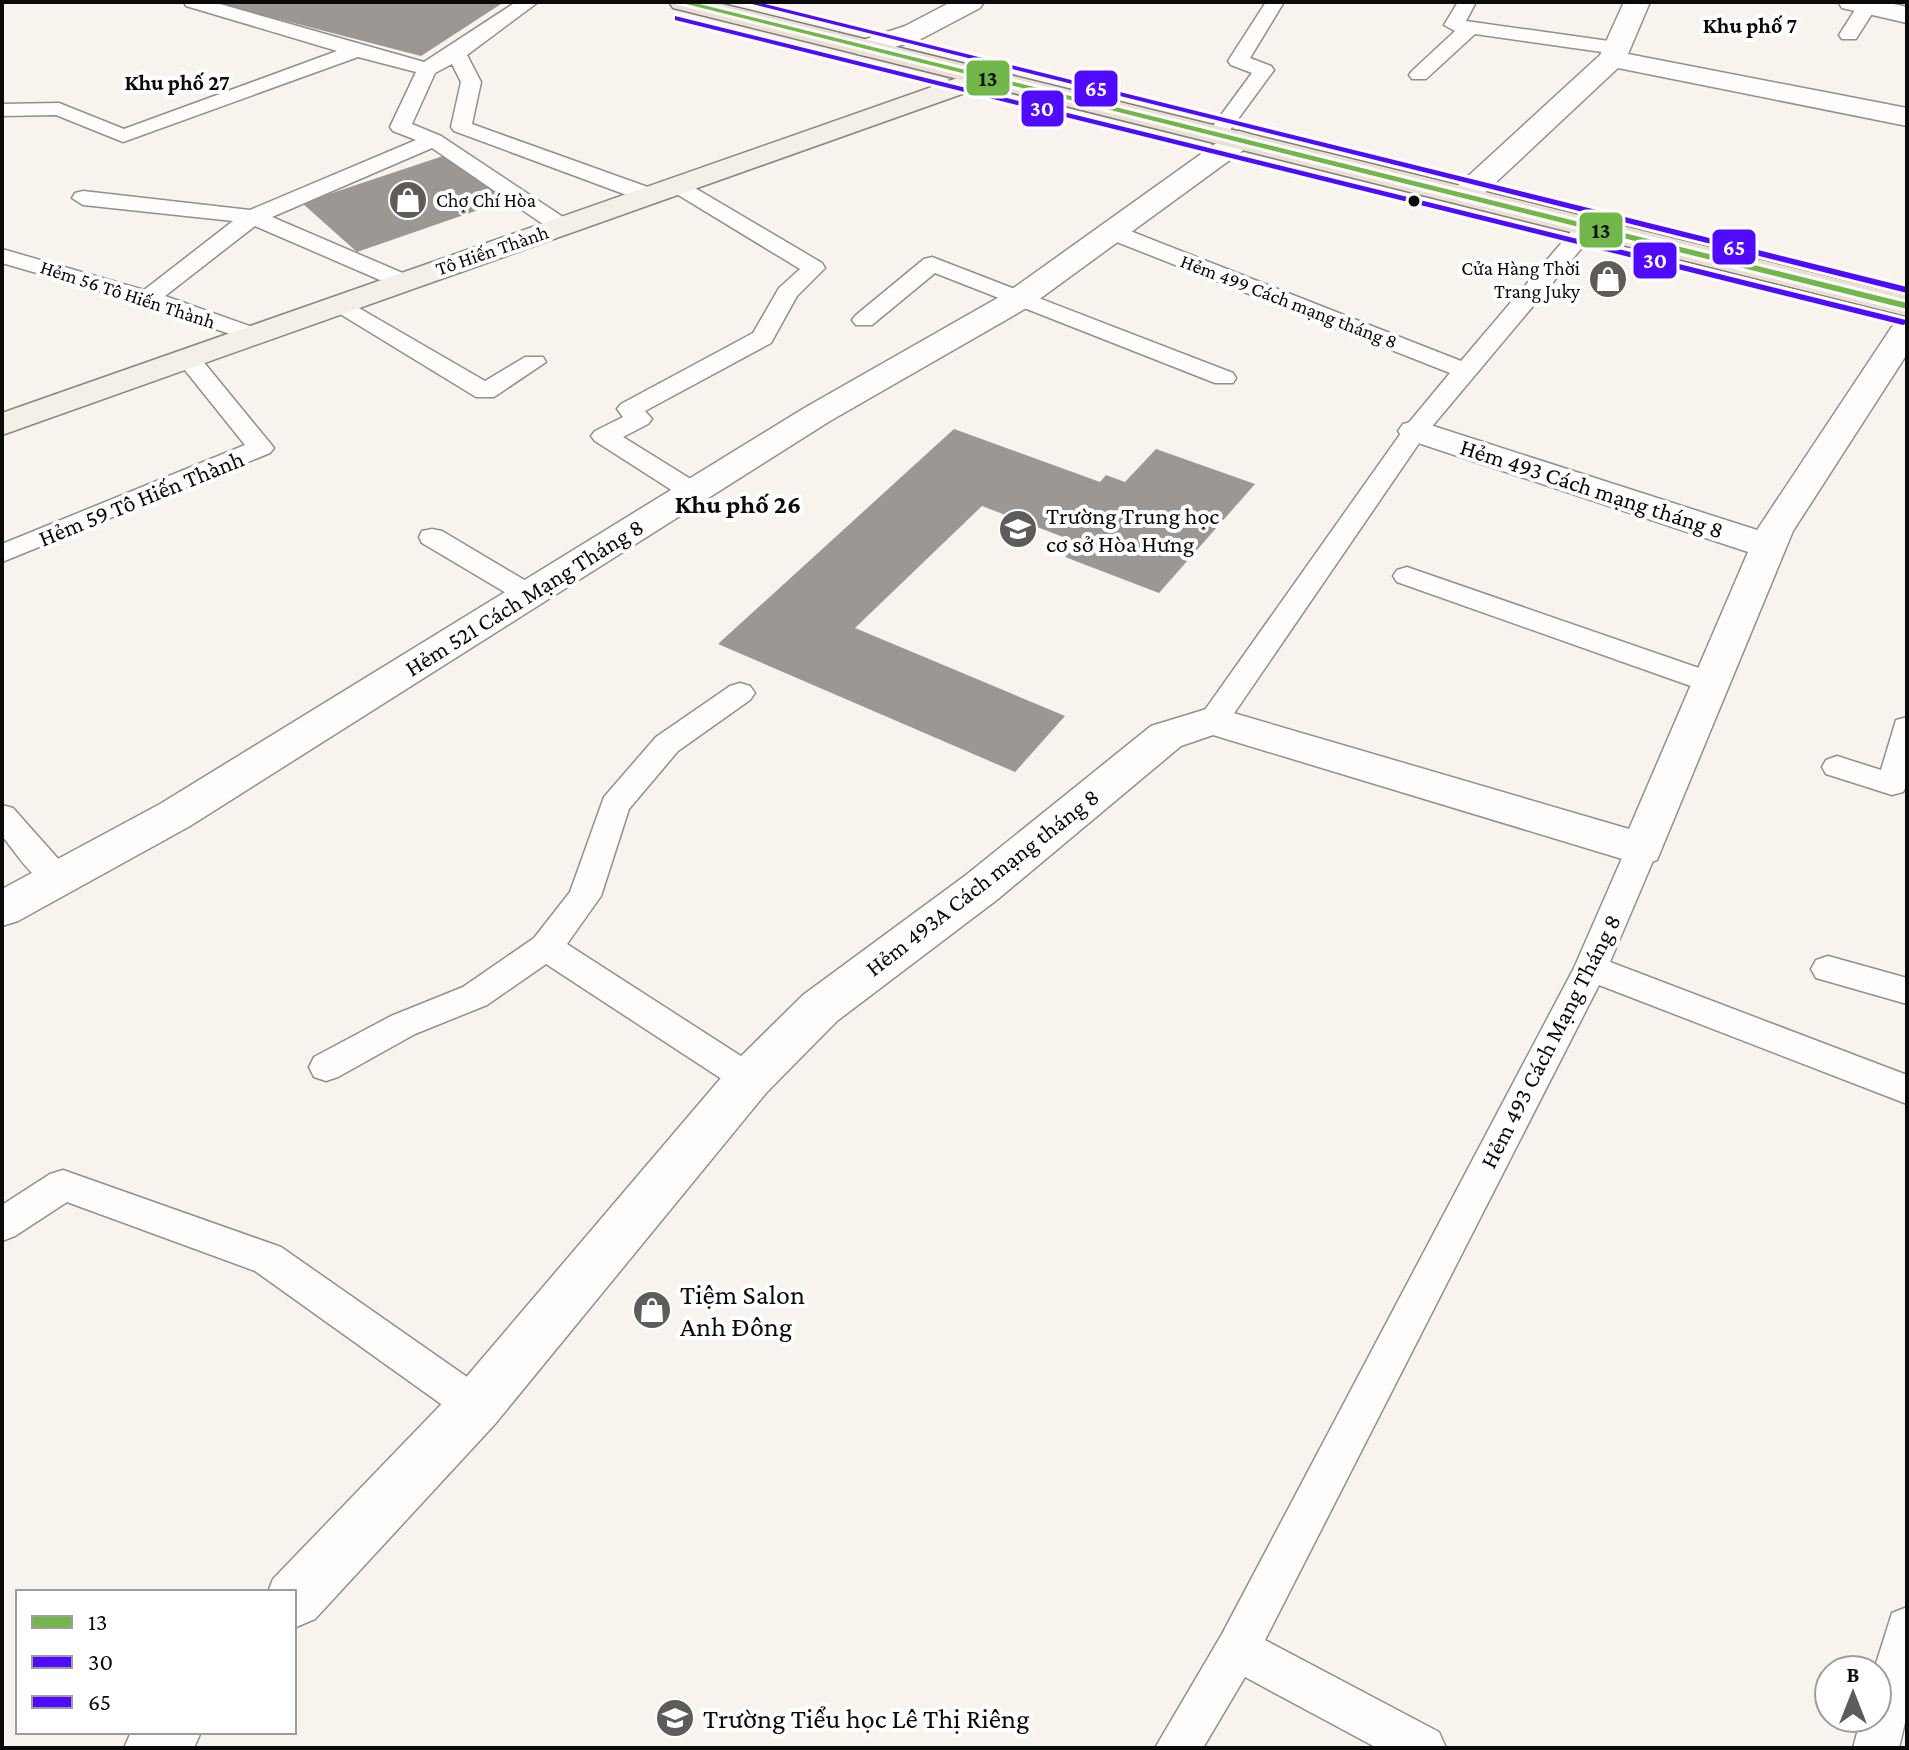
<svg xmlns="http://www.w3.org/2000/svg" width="1909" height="1750" font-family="'Crimson Pro',serif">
  <rect width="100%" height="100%" fill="#f9f3ed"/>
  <!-- building -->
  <path fill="#9c9793" d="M 212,2 L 504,2 L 421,56 Z
    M 455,152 L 513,198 L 357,252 L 302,203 Z
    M 954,429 L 1100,482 L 1106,475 L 1125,482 L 1156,449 L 1255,484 L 1159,593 L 1065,557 L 1079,543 L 982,506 L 855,628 L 1065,716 L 1015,772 L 718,644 Z"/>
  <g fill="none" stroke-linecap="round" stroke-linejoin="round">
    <!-- lane casing -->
    <g stroke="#928f8c" stroke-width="3">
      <path id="lane" d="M 184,2 L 213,2 L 424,62 L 516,2 L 538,2 L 467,55 L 481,82 L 472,124 L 656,190 L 659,195 L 656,200 L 640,200 L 454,131 L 451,127 L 461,82 L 452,64 L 435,73 L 412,124 L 441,136 L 569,221 L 572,226 L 569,231 L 553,231 L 432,148 L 272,217 L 412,277 L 416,282 L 412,287 L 396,287 L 255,226 L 165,296 L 261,330 L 265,335 L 261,340 L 253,342 L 140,303 L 2,263 L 2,249 L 144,290 L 233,221 L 83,205 L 72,198 L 75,193 L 83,191 L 250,210 L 416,140 L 393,131 L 390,127 L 416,72 L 358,57 L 123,142 L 56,115 L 2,116 L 2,104 L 59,103 L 124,129 L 337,51 L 186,6 Z
        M 1266,2 L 1284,2 L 1250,58 L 1271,66 L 1274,70 L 1224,138 L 1210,138 L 1207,134 L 1252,73 L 1231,65 L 1228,61 Z
        M 1458,2 L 1476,2 L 1466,21 L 1616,42 L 1626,48 L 1616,54 L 1475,34 L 1426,79 L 1412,79 L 1409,75 L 1412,71 L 1455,31 L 1444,25 Z
        M 1860,2 L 1874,2 L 1877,6 L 1856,39 L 1842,39 L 1839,35 Z
        M 678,178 L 822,263 L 825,268 L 797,296 L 771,343 L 645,411 L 652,419 L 648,424 L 623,437 L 702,486 L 706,492 L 702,498 L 684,498 L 595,441 L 591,436 L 595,431 L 623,417 L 617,409 L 621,404 L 753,333 L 779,288 L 800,269 L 670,190 L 667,185 Z
        M 1588,219 L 1596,221 L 1599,226 L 1596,231 L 1424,436 L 1224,728 L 1213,731 L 1202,728 L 1198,721 L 1202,714 L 1406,426 L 1450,373 L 1104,237 L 1101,232 L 1104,227 L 1120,227 L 1461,361 L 1580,221 Z
        M 932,257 L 1233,373 L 1236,378 L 1233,383 L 1215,383 L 935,273 L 872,325 L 856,325 L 852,320 L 856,315 L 924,259 Z
        M 340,297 L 485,381 L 525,357 L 543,357 L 546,362 L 494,397 L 476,397 L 332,309 L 328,304 L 332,299 Z
        M 188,352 L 197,354 L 270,443 L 274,448 L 270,453 L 2,562 L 2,544 L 245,445 L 176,359 L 179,354 Z
        M 432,529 L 442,531 L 538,588 L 542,594 L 538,600 L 528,603 L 518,600 L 422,543 L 419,537 L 422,531 Z
        M 1407,567 L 1722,676 L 1727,683 L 1722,690 L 1712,693 L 1702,690 L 1397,582 L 1393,576 L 1397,570 Z
        M 740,683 L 750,686 L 755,693 L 750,700 L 678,751 L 629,809 L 601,896 L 567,944 L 761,1069 L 767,1079 L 761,1089 L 749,1093 L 737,1089 L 546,964 L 487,1005 L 415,1034 L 338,1077 L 326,1081 L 314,1077 L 309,1067 L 314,1057 L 391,1016 L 463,987 L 534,938 L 570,892 L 604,797 L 656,737 L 730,686 Z
        M 1907,717 L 1907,785 L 1903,792 L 1892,795 L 1826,774 L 1822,767 L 1826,760 L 1837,756 L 1881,770 L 1896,720 Z
        M 2,805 L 13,808 L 69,871 L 74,879 L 69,887 C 41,896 19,856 2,836 Z
        M 1642,838 L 1653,841 L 1658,849 L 1610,962 L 1907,1075 L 1907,1104 L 1599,985 L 1265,1640 L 1439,1732 L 1446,1748 L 1377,1748 L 1245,1677 L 1203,1748 L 1155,1748 L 1222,1634 L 1574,968 L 1626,849 L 1631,841 Z
        M 1828,956 L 1907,978 L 1907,1004 L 1816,978 L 1811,969 L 1816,960 Z
        M 63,1170 L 281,1247 L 490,1393 L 496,1406 L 490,1419 L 476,1424 L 462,1419 L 255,1271 L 67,1202 L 15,1236 L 2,1241 L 2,1205 L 50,1174 Z
        M 1907,1607 L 1907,1714 L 1899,1748 L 1853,1748 L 1861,1718 L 1877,1718 L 1877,1670 L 1874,1670 L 1892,1613 Z"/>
    </g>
    <!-- street casing -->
    <g stroke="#928f8c" stroke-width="3">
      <path id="street" d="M 951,2 L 984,2 L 980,8 L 923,38 L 867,56 L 857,54 L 853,48 L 857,42 L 905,26 Z
        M 1624,2 L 1650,2 L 1628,54 L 1907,108 L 1907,126 L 1618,68 L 1476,201 L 1465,204 L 1454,201 L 1450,195 L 1454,189 L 1600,55 Z
        M 1838,2 L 1885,2 L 1907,7 L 1907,23 L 1842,8 Z
        M 1239,131 L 1249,134 L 1253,140 L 1249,146 L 1030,306 L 830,421 L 190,826 L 18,921 L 2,926 L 2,889 L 160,804 L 806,407 L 1008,292 L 1229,134 Z
        M 1907,319 L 1907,354 L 1793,531 L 1657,860 L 1642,865 L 1213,735 L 1181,746 L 998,899 L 837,1021 L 766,1093 L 495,1424 L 315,1619 L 294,1628 L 294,1592 L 268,1592 L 273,1579 L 457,1388 L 732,1065 L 803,995 L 966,875 L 1151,726 L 1213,707 L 1629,829 L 1748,552 L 1403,438 L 1398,431 L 1403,424 L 1415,421 L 1427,424 L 1757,530 L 1895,322 Z
        M 131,1732 L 201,1732 L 194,1748 L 124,1748 Z"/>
    </g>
    <!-- secondary casing -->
    <g stroke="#888683" stroke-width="3">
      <path id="secondary" d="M 983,69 L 993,71 L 997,77 L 993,83 L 2,435 L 2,413 Z"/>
    </g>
    <!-- primary casing -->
    <g stroke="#7f7c7a" stroke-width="3">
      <path id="primary" d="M 669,2 L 714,2 L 1907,296 L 1907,316 L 673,8 Z"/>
    </g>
    <!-- lane -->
    <use href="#lane" fill="#fefdfc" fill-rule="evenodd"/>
    <!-- street -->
    <use href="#street" fill="#fefdfc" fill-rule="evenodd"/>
    <!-- secondary -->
    <use href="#secondary" fill="#f4efe7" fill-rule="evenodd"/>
    <!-- primary -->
    <use href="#primary" fill="#ebe0d6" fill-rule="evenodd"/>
    <!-- bus-1 casing -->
    <g stroke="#fff" stroke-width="6">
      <path id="bus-1" d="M 678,2 L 691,2 L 1907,303 L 1907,309 Z"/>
    </g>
    <!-- bus-2 casing -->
    <g stroke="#fff" stroke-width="6">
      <path id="bus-2" d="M 675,16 L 1906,320 L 1907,323 L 1903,325 L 675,20 Z"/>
    </g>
    <!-- bus-3 casing -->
    <g stroke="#fff" stroke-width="6">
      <path id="bus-3" d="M 744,2 L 757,2 L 1907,287 L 1907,293 Z"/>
    </g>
    <!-- bus-1 -->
    <use href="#bus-1" fill="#71b74a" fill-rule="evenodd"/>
    <!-- bus-2 -->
    <use href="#bus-2" fill="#4f0aff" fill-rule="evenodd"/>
    <!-- bus-3 -->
    <use href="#bus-3" fill="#4f0aff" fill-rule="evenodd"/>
  </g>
  <!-- icons -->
  <defs>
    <g id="shop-disc" transform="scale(2)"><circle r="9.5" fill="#5e5c59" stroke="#fff"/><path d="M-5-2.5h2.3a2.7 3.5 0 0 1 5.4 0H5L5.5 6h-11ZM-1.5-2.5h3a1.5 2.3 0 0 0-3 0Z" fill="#fff"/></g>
    <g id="school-disc" transform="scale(2)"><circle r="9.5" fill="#5e5c59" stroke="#fff"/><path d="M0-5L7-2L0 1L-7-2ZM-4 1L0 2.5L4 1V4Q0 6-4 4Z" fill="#fff"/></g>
  </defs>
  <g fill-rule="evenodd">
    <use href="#shop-disc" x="408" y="200"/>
    <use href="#shop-disc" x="1608" y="279"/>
    <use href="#school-disc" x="1018" y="529"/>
    <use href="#shop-disc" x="652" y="1310"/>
    <use href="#school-disc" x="675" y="1718"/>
  </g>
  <!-- markers -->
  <circle fill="#0a0a0a" stroke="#fff" stroke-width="3" cx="1414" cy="201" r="7"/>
  <g text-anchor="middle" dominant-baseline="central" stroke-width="8" stroke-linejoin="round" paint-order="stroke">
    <!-- far-poi labels -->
    <g font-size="20" fill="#0a0a0a" stroke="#fff" text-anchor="start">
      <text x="436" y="200">Chợ Chí Hòa</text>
      <text x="1580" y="268" text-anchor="end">Cửa Hàng Thời<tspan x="1580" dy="23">Trang Juky</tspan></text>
    </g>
    <!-- far-street labels -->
    <g font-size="20" fill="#0a0a0a" stroke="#fff">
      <text transform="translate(492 250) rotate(-19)">Tô Hiến Thành</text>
      <text transform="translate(128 294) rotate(18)">Hẻm 56 Tô Hiến Thành</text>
      <text transform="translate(1289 301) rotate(21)">Hẻm 499 Cách mạng tháng 8</text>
    </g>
    <!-- far-neighbourhood labels -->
    <g font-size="22" font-weight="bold" fill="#0a0a0a" stroke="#fff">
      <text x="1750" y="25">Khu phố 7</text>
      <text x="177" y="82">Khu phố 27</text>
    </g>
    <!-- street labels -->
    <g font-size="24" fill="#0a0a0a" stroke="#fff">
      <text transform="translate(1592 488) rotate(18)">Hẻm 493 Cách mạng tháng 8</text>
      <text transform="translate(141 498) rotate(-22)">Hẻm 59 Tô Hiến Thành</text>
      <text transform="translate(524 597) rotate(-32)">Hẻm 521 Cách Mạng Tháng 8</text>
      <text transform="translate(982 882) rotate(-38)">Hẻm 493A Cách mạng tháng 8</text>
      <text transform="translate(1550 1041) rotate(-63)">Hẻm 493 Cách Mạng Tháng 8</text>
    </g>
    <!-- poi labels -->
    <g font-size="24" fill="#0a0a0a" stroke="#fff" text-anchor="start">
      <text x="1046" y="515">Trường Trung học<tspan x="1046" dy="28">cơ sở Hòa Hưng</tspan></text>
    </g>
    <!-- neighbourhood labels -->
    <g font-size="26" font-weight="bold" fill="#0a0a0a" stroke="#fff">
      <text x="738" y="504">Khu phố 26</text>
    </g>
    <!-- near-poi labels -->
    <g font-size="28" fill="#0a0a0a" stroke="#fff" text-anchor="start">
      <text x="680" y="1294">Tiệm Salon<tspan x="680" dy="32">Anh Đông</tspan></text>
      <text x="703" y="1718">Trường Tiểu học Lê Thị Riêng</text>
    </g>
  </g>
  <g stroke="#fff" stroke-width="3">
    <rect x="965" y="59" width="46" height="38" rx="8" fill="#71b74a"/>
    <rect x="1073" y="69" width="46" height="39" rx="8" fill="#4f0aff"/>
    <rect x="1020" y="89" width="45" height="39" rx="8" fill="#4f0aff"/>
    <rect x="1578" y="211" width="46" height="38" rx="8" fill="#71b74a"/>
    <rect x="1711" y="228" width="46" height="38" rx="8" fill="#4f0aff"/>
    <rect x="1632" y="241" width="46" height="39" rx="8" fill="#4f0aff"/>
  </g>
  <g font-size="22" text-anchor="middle" font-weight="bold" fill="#fff">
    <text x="1096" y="96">65</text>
    <text x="1042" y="116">30</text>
    <text x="1734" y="255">65</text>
    <text x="1655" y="268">30</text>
  </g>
  <g font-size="22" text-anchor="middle" font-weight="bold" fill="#111">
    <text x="988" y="86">13</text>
    <text x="1601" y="238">13</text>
  </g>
  <!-- border -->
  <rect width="1909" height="1750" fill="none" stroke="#0a0a0a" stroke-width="8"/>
  <!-- legend -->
  <rect x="16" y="1590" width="280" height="144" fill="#ffffff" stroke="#9d9d9d" stroke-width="2"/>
  <rect x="32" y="1616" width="40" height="12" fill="#71b74a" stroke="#9d9d9d" stroke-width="2"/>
  <text x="88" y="1630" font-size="24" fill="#0a0a0a">13</text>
  <rect x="32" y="1656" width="40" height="12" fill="#4f0aff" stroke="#9d9d9d" stroke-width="2"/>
  <text x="88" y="1670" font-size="24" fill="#0a0a0a">30</text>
  <rect x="32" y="1696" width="40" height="12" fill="#4f0aff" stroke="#9d9d9d" stroke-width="2"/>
  <text x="88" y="1710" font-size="24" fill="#0a0a0a">65</text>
  <!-- north arrow -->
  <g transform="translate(1853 1694)"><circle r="38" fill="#ffffff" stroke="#9d9d9d" stroke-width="2"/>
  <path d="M0-6L14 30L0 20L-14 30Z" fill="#5e5c59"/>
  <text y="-12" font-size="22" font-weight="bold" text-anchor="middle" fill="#0a0a0a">B</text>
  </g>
</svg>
